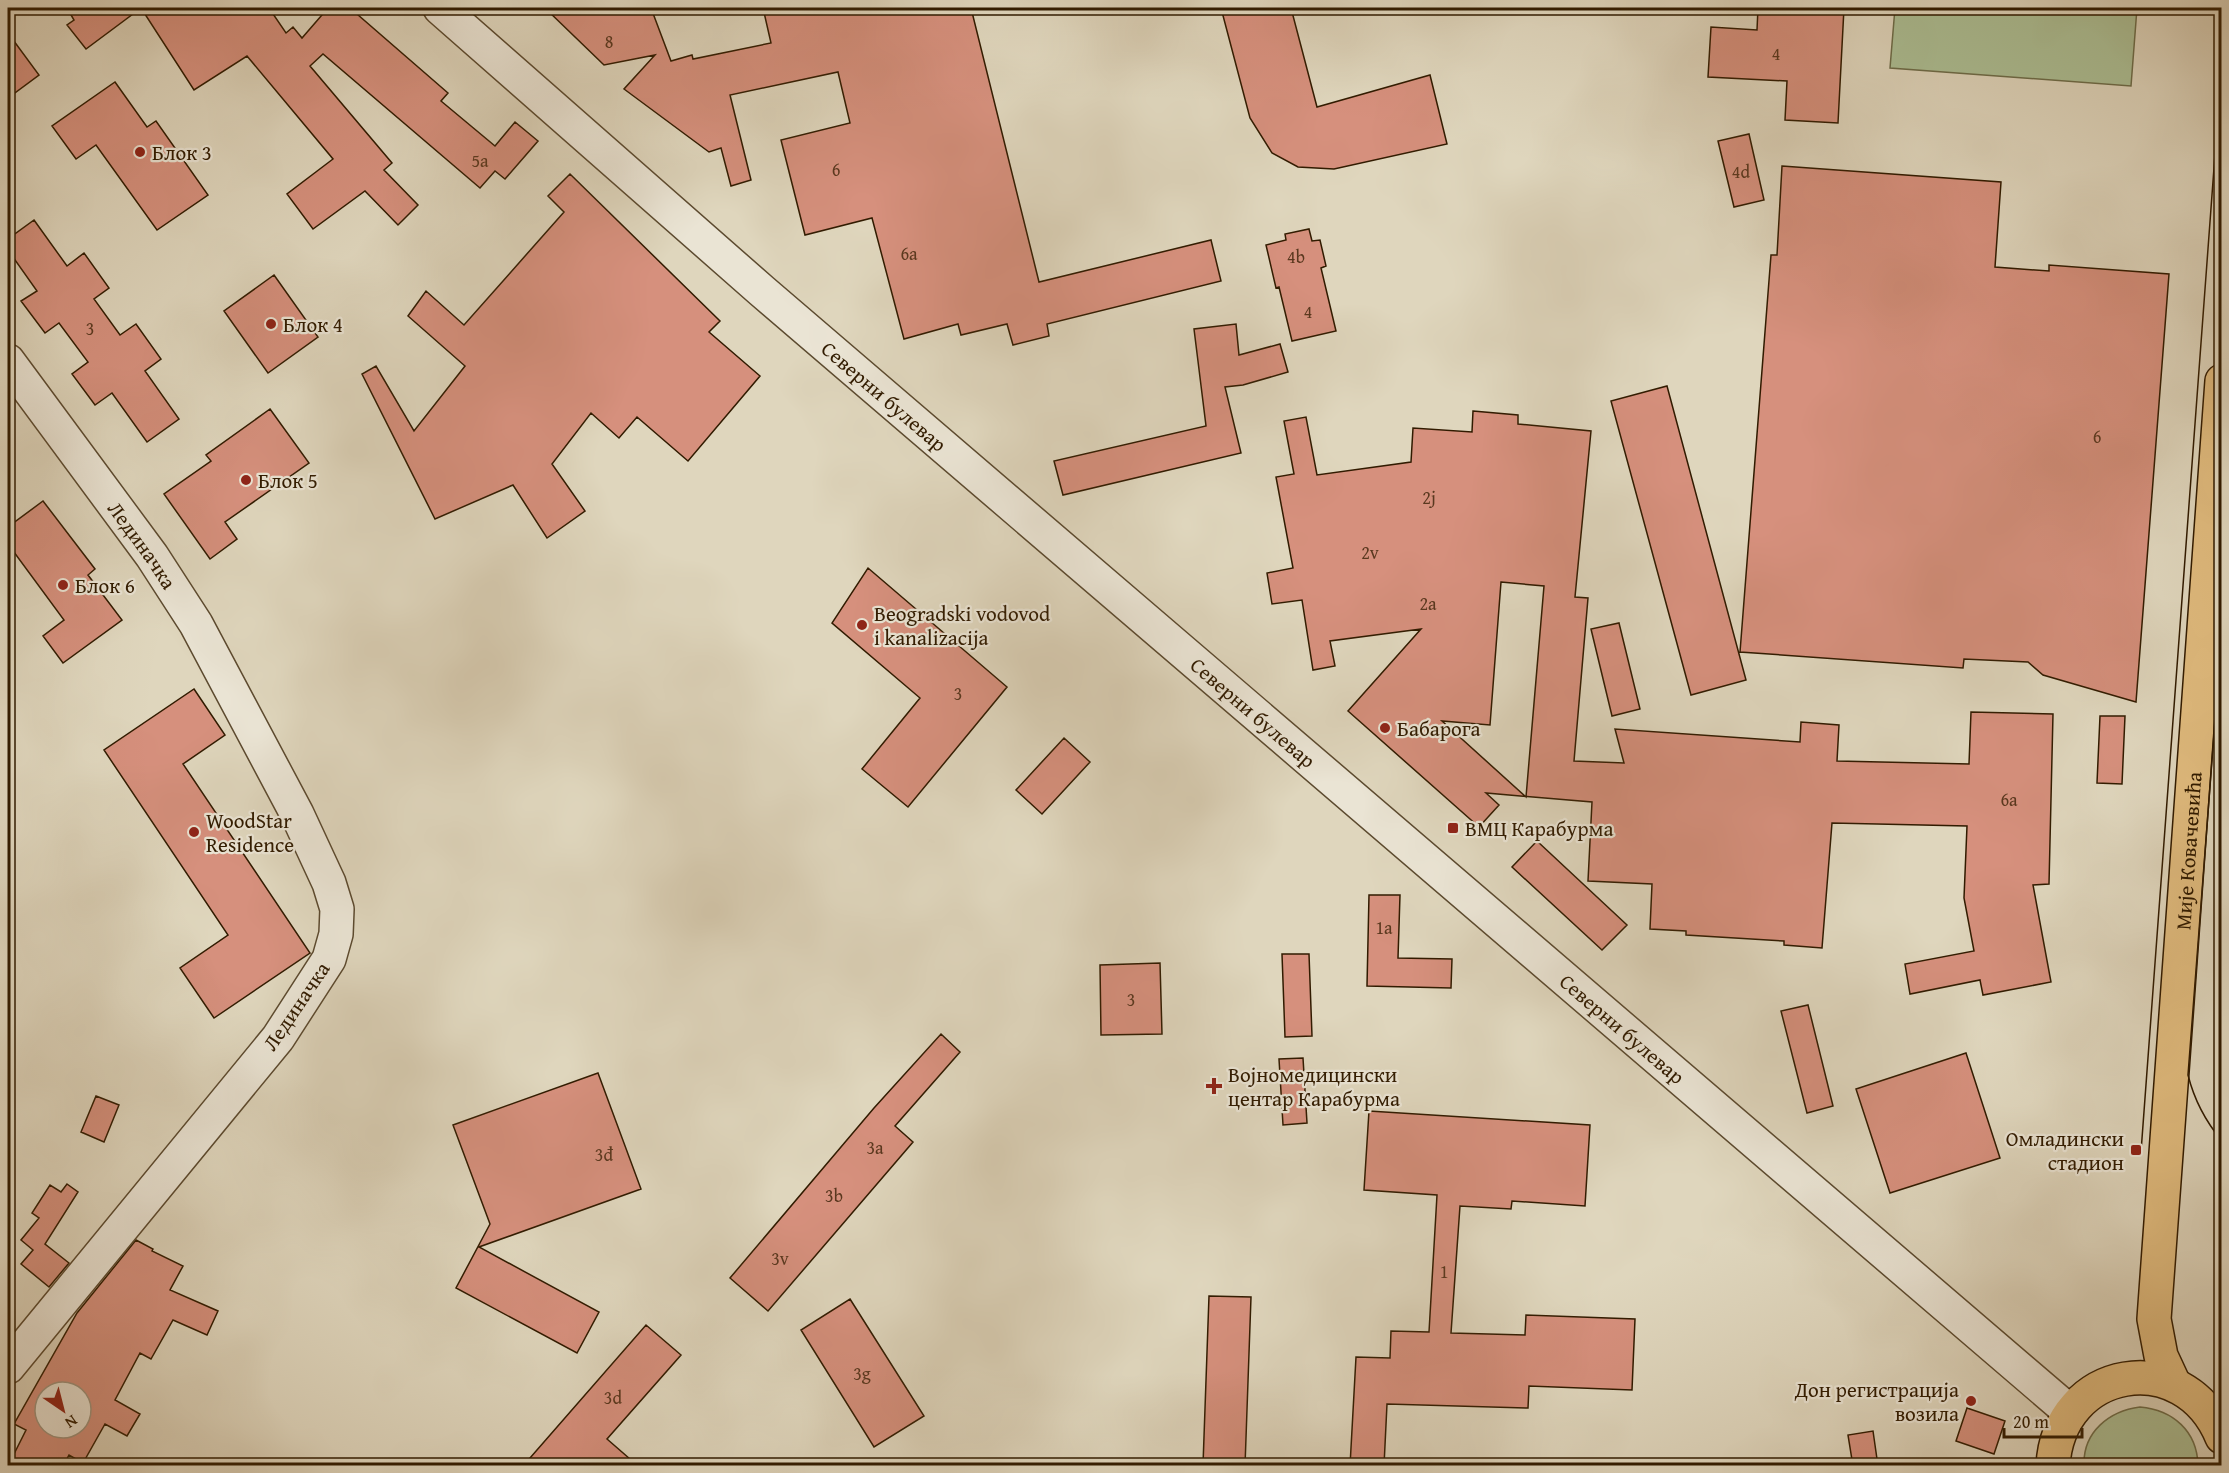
<svg xmlns="http://www.w3.org/2000/svg" width="2229" height="1473" font-family="'Gentium Book Plus',serif">
  <rect width="100%" height="100%" fill="#dfd6bd"/>
  <filter id="stains"><feTurbulence type="fractalNoise" baseFrequency=".00333" numOctaves="4"/><feColorMatrix values="0 0 0 0 .2 0 0 0 0 .09 0 0 0 0 .02 0 0 0 .5 -.17"/></filter>
  <radialGradient id="worn" r=".72"><stop offset=".6" stop-color="#630" stop-opacity="0"/><stop offset="1" stop-color="#630" stop-opacity=".3"/></radialGradient>
  <!-- green -->
  <path fill="#acbf95" stroke="#6e6d4a" stroke-width="1.5" d="M 1895,8 L 2137,8 L 2131,86 L 1890,68 Z
    M 2140,1407 C 2173,1410 2197,1431 2198,1465 L 2084,1465 C 2083,1432 2109,1411 2140,1407 Z"/>
  <!-- building -->
  <path fill="#d6907d" stroke="#311b00" stroke-width="1.5" fill-rule="evenodd" d="M 67,8 L 141,8 L 86,49 L 67,25 L 74,20 Z
    M 141,8 L 269,8 L 286,33 L 293,27 L 302,38 L 328,8 L 350,8 L 448,93 L 441,101 L 495,146 L 515,122 L 538,141 L 505,179 L 495,171 L 480,188 L 323,54 L 310,66 L 392,163 L 384,170 L 418,205 L 398,225 L 365,191 L 313,229 L 287,194 L 333,159 L 247,56 L 194,90 Z
    M 545,8 L 651,8 L 671,61 L 692,55 L 693,59 L 771,43 L 763,8 L 971,8 L 1039,282 L 1211,240 L 1221,281 L 1047,324 L 1049,336 L 1013,345 L 1007,324 L 961,335 L 958,324 L 904,339 L 872,218 L 805,235 L 781,140 L 850,123 L 838,72 L 730,95 L 751,180 L 731,186 L 721,148 L 709,152 L 624,89 L 655,55 L 604,65 Z
    M 1221,8 L 1291,8 L 1317,107 L 1430,75 L 1447,144 L 1334,169 L 1298,167 L 1272,153 L 1250,118 Z
    M 1758,8 L 1844,8 L 1838,123 L 1785,120 L 1787,81 L 1708,77 L 1711,27 L 1757,30 Z
    M 8,33 L 39,75 L 8,98 Z
    M 115,82 L 147,127 L 156,121 L 208,195 L 157,230 L 96,145 L 76,159 L 52,126 Z
    M 1749,134 L 1764,200 L 1734,207 L 1718,141 Z
    M 1782,166 L 2001,182 L 1995,267 L 2049,271 L 2049,265 L 2169,274 L 2136,702 L 2043,675 L 2028,662 L 1964,659 L 1963,668 L 1740,652 L 1771,255 L 1777,255 Z
    M 570,174 L 720,321 L 709,332 L 760,376 L 688,461 L 637,417 L 619,438 L 591,413 L 552,464 L 585,511 L 547,538 L 513,485 L 435,519 L 362,374 L 376,366 L 414,431 L 465,366 L 408,316 L 426,291 L 464,325 L 564,212 L 548,196 Z
    M 34,220 L 67,266 L 84,253 L 109,288 L 94,299 L 120,335 L 136,324 L 161,359 L 145,371 L 179,419 L 147,442 L 112,393 L 95,405 L 72,374 L 88,362 L 59,323 L 45,333 L 21,301 L 37,291 L 8,250 L 8,239 Z
    M 1309,229 L 1312,241 L 1320,240 L 1326,266 L 1321,268 L 1336,331 L 1292,341 L 1279,287 L 1276,288 L 1266,245 L 1286,240 L 1285,234 Z
    M 274,275 L 318,337 L 268,373 L 224,311 Z
    M 1236,324 L 1239,355 L 1280,344 L 1288,372 L 1243,385 L 1225,387 L 1241,453 L 1063,495 L 1054,461 L 1206,426 L 1194,329 Z
    M 1667,386 L 1746,680 L 1691,695 L 1611,401 Z
    M 270,409 L 309,463 L 225,522 L 237,539 L 210,559 L 164,494 L 211,461 L 206,455 Z
    M 1473,411 L 1518,415 L 1518,424 L 1591,431 L 1575,597 L 1588,598 L 1574,761 L 1624,763 L 1615,729 L 1800,742 L 1801,722 L 1839,725 L 1837,761 L 1969,764 L 1971,712 L 2053,714 L 2049,884 L 2033,885 L 2051,982 L 1983,995 L 1980,980 L 1910,994 L 1905,964 L 1974,951 L 1964,898 L 1967,826 L 1832,823 L 1822,948 L 1784,945 L 1784,941 L 1686,935 L 1686,931 L 1650,929 L 1652,884 L 1588,881 L 1592,802 L 1486,793 L 1499,805 L 1479,827 L 1348,711 L 1421,629 L 1330,641 L 1335,666 L 1313,670 L 1302,600 L 1272,604 L 1267,573 L 1293,568 L 1276,477 L 1294,474 L 1284,421 L 1306,417 L 1317,475 L 1411,462 L 1413,428 L 1472,432 ZM 1501,582 L 1544,586 L 1526,797 L 1442,721 L 1490,725 Z
    M 43,501 L 95,569 L 88,575 L 122,620 L 63,663 L 43,636 L 64,620 L 8,544 L 8,527 Z
    M 868,568 L 1007,687 L 908,807 L 862,769 L 920,698 L 832,623 Z
    M 1619,623 L 1640,709 L 1612,716 L 1591,629 Z
    M 194,689 L 225,735 L 183,764 L 310,953 L 214,1018 L 180,968 L 228,935 L 104,750 Z
    M 2100,716 L 2125,716 L 2122,784 L 2097,783 Z
    M 1064,738 L 1090,762 L 1042,814 L 1016,790 Z
    M 1537,841 L 1627,925 L 1602,950 L 1512,867 Z
    M 1369,895 L 1400,895 L 1398,958 L 1452,959 L 1451,988 L 1367,986 Z
    M 1282,954 L 1309,954 L 1312,1036 L 1285,1037 Z
    M 1160,963 L 1162,1034 L 1101,1035 L 1100,965 Z
    M 1808,1005 L 1833,1106 L 1807,1113 L 1781,1011 Z
    M 941,1034 L 960,1052 L 895,1126 L 913,1142 L 768,1311 L 730,1278 L 874,1108 Z
    M 1966,1053 L 2000,1158 L 1890,1193 L 1856,1089 Z
    M 1303,1058 L 1307,1123 L 1283,1125 L 1279,1059 Z
    M 598,1073 L 641,1189 L 479,1247 L 599,1312 L 577,1353 L 456,1288 L 490,1224 L 453,1125 Z
    M 96,1096 L 119,1105 L 104,1142 L 81,1132 Z
    M 1369,1111 L 1590,1125 L 1585,1206 L 1512,1201 L 1511,1209 L 1460,1206 L 1451,1333 L 1525,1335 L 1526,1315 L 1635,1319 L 1632,1390 L 1529,1386 L 1528,1408 L 1387,1404 L 1384,1466 L 1350,1466 L 1356,1357 L 1390,1358 L 1391,1331 L 1429,1332 L 1437,1195 L 1364,1190 Z
    M 67,1184 L 78,1192 L 45,1244 L 69,1263 L 49,1287 L 21,1264 L 33,1250 L 21,1240 L 39,1218 L 32,1213 L 50,1185 L 61,1192 Z
    M 136,1240 L 153,1249 L 152,1251 L 183,1266 L 170,1290 L 218,1311 L 207,1335 L 173,1320 L 151,1359 L 140,1353 L 115,1400 L 140,1414 L 127,1436 L 105,1424 L 83,1463 L 69,1455 L 63,1466 L 8,1466 L 26,1430 L 14,1424 L 77,1313 ZM 45,1392 L 81,1392 L 81,1428 L 45,1428 Z
    M 1209,1296 L 1251,1297 L 1245,1466 L 1203,1465 Z
    M 850,1299 L 924,1416 L 874,1447 L 801,1330 Z
    M 646,1325 L 681,1355 L 607,1439 L 638,1466 L 523,1466 Z
    M 1967,1408 L 2005,1421 L 1994,1454 L 1956,1441 Z
    M 1873,1431 L 1878,1466 L 1853,1466 L 1848,1435 Z"/>
  <g fill="none" stroke-linecap="round" stroke-linejoin="round">
    <!-- minor casing -->
    <g stroke="#5c4a2f" stroke-width="36">
      <g id="minor">
        <path id="s1" d="M 440,8 L 762,291 L 2070,1412"/>
        <path id="s2" d="M 8,361 L 152,556 L 196,624 L 297,814 L 329,883 L 337,909 L 336,934 L 329,959 L 278,1038 L 8,1367"/>
      </g>
    </g>
    <!-- major casing -->
    <g stroke="#311b00" stroke-width="36">
      <g id="major">
        <path id="s3" d="M 2174,1384 L 2161,1356 L 2154,1319 L 2222,381"/>
        <path d="M 2053,1466 C 2058,1366 2184,1344 2222,1437"/>
      </g>
    </g>
    <!-- minor -->
    <use href="#minor" stroke="#eae4d4" stroke-width="33"/>
    <!-- major -->
    <use href="#major" stroke="#e0bb7e" stroke-width="33"/>
    <!-- tram -->
    <path stroke="#311b00" stroke-width="1.5" d="M 2222,629 L 2188,1075 C 2194,1099 2206,1122 2222,1141
      M 2141,1152 L 2222,60"/>
  </g>
  <!-- markers -->
  <g fill="#8f2418" stroke="#eae4d4" stroke-width="2">
    <circle cx="140" cy="152" r="6"/>
    <circle cx="271" cy="324" r="6"/>
    <circle cx="246" cy="480" r="6"/>
    <circle cx="63" cy="585" r="6"/>
    <circle cx="862" cy="625" r="6"/>
    <circle cx="1385" cy="728" r="6"/>
    <rect x="1447" y="822" width="12" height="12" rx="3"/>
    <circle cx="194" cy="832" r="6"/>
    <path d="M1211 1077h6v6h6v6h-6v6h-6v-6h-6v-6h6z"/>
    <rect x="2130" y="1144" width="12" height="12" rx="3"/>
    <circle cx="1971" cy="1401" r="6"/>
  </g>
  <g text-anchor="middle" dominant-baseline="central" stroke-width="4.5" stroke-linejoin="round" paint-order="stroke">
    <!-- number labels -->
    <g font-size="18" fill="#5a381f">
      <text x="609" y="41">8</text>
      <text x="1776" y="53">4</text>
      <text x="480" y="160">5a</text>
      <text x="836" y="169">6</text>
      <text x="1741" y="171">4d</text>
      <text x="909" y="253">6a</text>
      <text x="1296" y="256">4b</text>
      <text x="1308" y="311">4</text>
      <text x="90" y="328">3</text>
      <text x="2097" y="436">6</text>
      <text x="1429" y="497">2j</text>
      <text x="1370" y="552">2v</text>
      <text x="1428" y="603">2a</text>
      <text x="958" y="693">3</text>
      <text x="2009" y="799">6a</text>
      <text x="1384" y="927">1a</text>
      <text x="1131" y="999">3</text>
      <text x="875" y="1147">3a</text>
      <text x="604" y="1154">3đ</text>
      <text x="834" y="1195">3b</text>
      <text x="780" y="1258">3v</text>
      <text x="1444" y="1271">1</text>
      <text x="862" y="1373">3g</text>
      <text x="613" y="1397">3d</text>
    </g>
    <!-- poi labels -->
    <g font-size="21" fill="#311b00" stroke="#eae4d4" text-anchor="start">
      <text x="152" y="152">Блок 3</text>
      <text x="283" y="324">Блок 4</text>
      <text x="258" y="480">Блок 5</text>
      <text x="75" y="585">Блок 6</text>
      <text x="874" y="613">Beogradski vodovod<tspan x="874" dy="24">i kanalizacija</tspan></text>
      <text x="1397" y="728">Бабарога</text>
      <text x="206" y="820">WoodStar<tspan x="206" dy="24">Residence</tspan></text>
      <text x="1465" y="828">ВМЦ Карабурма</text>
      <text x="1228" y="1074">Војномедицински<tspan x="1228" dy="24">центар Карабурма</tspan></text>
      <text x="2124" y="1138" text-anchor="end">Омладински<tspan x="2124" dy="24">стадион</tspan></text>
      <text x="1959" y="1389" text-anchor="end">Дон регистрација<tspan x="1959" dy="24">возила</tspan></text>
    </g>
    <!-- street labels -->
    <g font-size="21" fill="#311b00" stroke="#eae4d4">
      <text stroke="none"><textPath href="#s1" startOffset="590">Северни булевар</textPath></text>
      <text stroke="none"><textPath href="#s2" startOffset="228">Лединачка</textPath></text>
      <text stroke="none"><textPath href="#s1" startOffset="1076">Северни булевар</textPath></text>
      <text stroke="none"><textPath href="#s3" startOffset="538">Мије Ковачевића</textPath></text>
      <text transform="translate(296 1006) rotate(-56)">Лединачка</text>
      <text stroke="none"><textPath href="#s1" startOffset="1562">Северни булевар</textPath></text>
    </g>
  </g>
  <!-- margin -->
  <rect width="2229" height="1473" fill="none" stroke="#dfd6bd" stroke-width="30"/>
  <rect x="9" y="9" width="2211" height="1455" fill="none" stroke="#311b00" stroke-width="3"/>
  <rect x="15" y="15" width="2199" height="1443" fill="none" stroke="#311b00" stroke-width="1.5"/>
  <!-- north arrow -->
  <g transform="translate(63 1410) rotate(145)"><circle r="28" fill="#eae4d4" stroke="#a0947f" stroke-width="1.5"/>
  <path d="M0-4.5L10 22L0 15L-10 22Z" fill="#8f2418"/>
  <text y="-9" font-size="16" font-weight="bold" text-anchor="middle" fill="#311b00">N</text>
  </g>
  <!-- scale -->
  <path d="M2004 1428v9h78v-9" fill="none" stroke="#311b00" stroke-width="3"/>
  <text x="2013" y="1428" font-size="18" fill="#311b00" stroke="#eae4d4" stroke-width="4.5" paint-order="stroke">20 m</text>
  <rect width="100%" height="100%" filter="url(#stains)"/>
  <rect width="100%" height="100%" fill="url(#worn)"/>
</svg>
